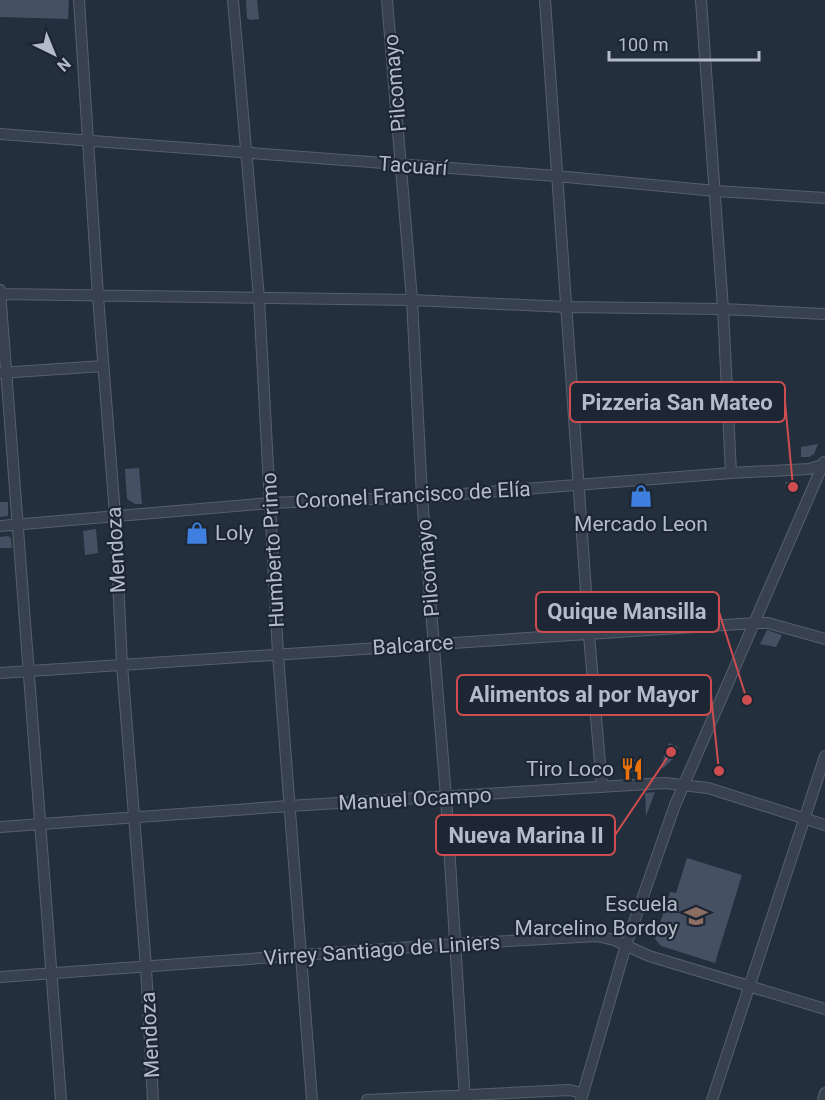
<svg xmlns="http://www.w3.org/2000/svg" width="825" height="1100" font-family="Roboto,sans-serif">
  <rect width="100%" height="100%" fill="#242f3e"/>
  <!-- building -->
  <path fill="#455162" d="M 0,0 L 69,0 L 68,19 L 0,17 Z
    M 246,0 L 257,0 L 259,19 L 250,20 L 247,18 Z
    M 818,444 L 814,454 L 809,457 L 801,457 L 801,447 Z
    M 139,468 L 142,504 L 135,504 L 127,499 L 125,469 Z
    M 792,481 L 799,483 L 798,492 L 790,492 L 785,482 Z
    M 0,502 L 8,502 L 8,516 L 0,517 Z
    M 192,524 L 200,524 L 202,543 L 193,543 Z
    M 96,529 L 98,553 L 85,555 L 83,531 Z
    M 8,536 L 11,538 L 12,548 L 0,548 L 0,537 Z
    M 767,630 L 782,635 L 776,647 L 760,644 Z
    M 669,743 L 678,747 L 673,759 L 662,769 L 664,756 Z
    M 641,759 L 642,772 L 630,773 L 628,760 Z
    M 655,792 L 646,816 L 645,793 Z
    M 687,858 L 742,875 L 715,963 L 661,946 L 655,939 L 670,892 L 676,893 Z"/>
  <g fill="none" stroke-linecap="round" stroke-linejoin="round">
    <!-- minor casing -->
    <g stroke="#565f6c" stroke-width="12">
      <path id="minor" d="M 79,0 L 98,296 L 115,515 L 122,665 L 146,967 L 153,1100
        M 233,0 L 259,298 L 278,654 L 312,1100
        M 387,0 L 412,300 L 422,497 L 446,797 L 465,1100
        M 545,0 L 589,635 L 602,787
        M 701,0 L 723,309 L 731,473
        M 0,134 L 556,176 L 716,191 L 825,198
        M 0,290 L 61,1100
        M 0,294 L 412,300 L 567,307 L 723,309 L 825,314
        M 0,373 L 103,366
        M 0,526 L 270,503 L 422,497 L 731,473 L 809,469 L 825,464
        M 0,673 L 755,623 L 768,623 L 825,639
        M 0,827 L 289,806 L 665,783 L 708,788 L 825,825
        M 0,977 L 455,944 L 597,936 L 614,940 L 649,956 L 825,1009
        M 367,1100 L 569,1090 L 582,1093
        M 581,1100 L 626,945 L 675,805 L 824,462
        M 712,1100 L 825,756
        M 823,1100 L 825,1093"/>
    </g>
    <!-- minor -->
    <use href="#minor" stroke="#38414e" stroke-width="10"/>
  </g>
  <!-- icons -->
  <defs>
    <g id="shop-bare" transform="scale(1.8)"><path d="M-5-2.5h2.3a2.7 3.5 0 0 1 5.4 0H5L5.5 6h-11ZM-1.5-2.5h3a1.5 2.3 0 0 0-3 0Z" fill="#3f7fe0" stroke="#1d2633" stroke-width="2.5" paint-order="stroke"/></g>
    <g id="restaurant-bare" transform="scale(1.8)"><path d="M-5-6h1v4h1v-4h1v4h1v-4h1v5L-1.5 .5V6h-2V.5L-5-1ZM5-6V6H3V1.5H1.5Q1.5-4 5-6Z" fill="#e8710a" stroke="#1d2633" stroke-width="2.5" paint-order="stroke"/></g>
    <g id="school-bare" transform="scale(1.8)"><path d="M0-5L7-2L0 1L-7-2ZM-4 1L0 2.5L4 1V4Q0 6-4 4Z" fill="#8d6e63" stroke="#1d2633" stroke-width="2.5" paint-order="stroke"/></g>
  </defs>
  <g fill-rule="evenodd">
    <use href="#shop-bare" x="641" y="496"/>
    <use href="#shop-bare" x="197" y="533"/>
    <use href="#restaurant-bare" x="632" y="769"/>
    <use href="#school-bare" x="696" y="916"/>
  </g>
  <g text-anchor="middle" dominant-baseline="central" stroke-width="4.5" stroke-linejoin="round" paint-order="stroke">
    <!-- street labels -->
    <g font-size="21" fill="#b4bcc9" stroke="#1d2633">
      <text transform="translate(395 83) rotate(-95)">Pilcomayo</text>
      <text transform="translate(413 166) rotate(4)">Tacuarí</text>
      <text transform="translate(413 495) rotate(-3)">Coronel Francisco de Elía</text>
      <text transform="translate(116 550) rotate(-93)">Mendoza</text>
      <text transform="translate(273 550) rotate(-93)">Humberto Primo</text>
      <text transform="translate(428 568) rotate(-95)">Pilcomayo</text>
      <text transform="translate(413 645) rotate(-4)">Balcarce</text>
      <text transform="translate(415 799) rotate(-3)">Manuel Ocampo</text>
      <text transform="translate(382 950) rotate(-4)">Virrey Santiago de Liniers</text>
      <text transform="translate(150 1035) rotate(-93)">Mendoza</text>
    </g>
    <!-- poi labels -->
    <g font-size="21" fill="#b4bcc9" stroke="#1d2633" text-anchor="end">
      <text x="641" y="524" text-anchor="middle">Mercado Leon</text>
      <text x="215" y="533" text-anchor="start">Loly</text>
      <text x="614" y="769">Tiro Loco</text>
      <text x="678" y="904">Escuela<tspan x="678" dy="24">Marcelino Bordoy</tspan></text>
    </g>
  </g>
  <!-- callouts -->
  <path fill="none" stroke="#ce4d50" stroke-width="2" d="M793 487L785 402M747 700L719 612M719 771L711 695M671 752L615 835"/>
  <g fill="#ce4d50" stroke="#1d2633" stroke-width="2">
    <circle cx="793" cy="487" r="6"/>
    <circle cx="747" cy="700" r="6"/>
    <circle cx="719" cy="771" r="6"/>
    <circle cx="671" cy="752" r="6"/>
  </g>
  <g fill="#1d2633" stroke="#ce4d50" stroke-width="2">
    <rect x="570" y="382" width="215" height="40" rx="6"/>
    <rect x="536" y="592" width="183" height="40" rx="6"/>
    <rect x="457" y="675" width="254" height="40" rx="6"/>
    <rect x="436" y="815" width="179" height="40" rx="6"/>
  </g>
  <g font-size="22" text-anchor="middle" font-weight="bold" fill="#b4bcc9">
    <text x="677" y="410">Pizzeria San Mateo</text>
    <text x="627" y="619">Quique Mansilla</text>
    <text x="584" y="702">Alimentos al por Mayor</text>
    <text x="526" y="843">Nueva Marina II</text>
  </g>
  <!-- north arrow -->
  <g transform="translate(54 54) rotate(137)" stroke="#1d2633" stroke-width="4.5" paint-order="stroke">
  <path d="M0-4.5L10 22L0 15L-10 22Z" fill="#b4bcc9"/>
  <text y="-9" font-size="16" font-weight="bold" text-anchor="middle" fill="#b4bcc9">N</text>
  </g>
  <!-- scale -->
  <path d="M609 51v9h150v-9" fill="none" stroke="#b4bcc9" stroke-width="3"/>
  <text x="618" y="51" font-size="18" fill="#b4bcc9" stroke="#1d2633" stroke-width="4.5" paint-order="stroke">100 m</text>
</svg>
